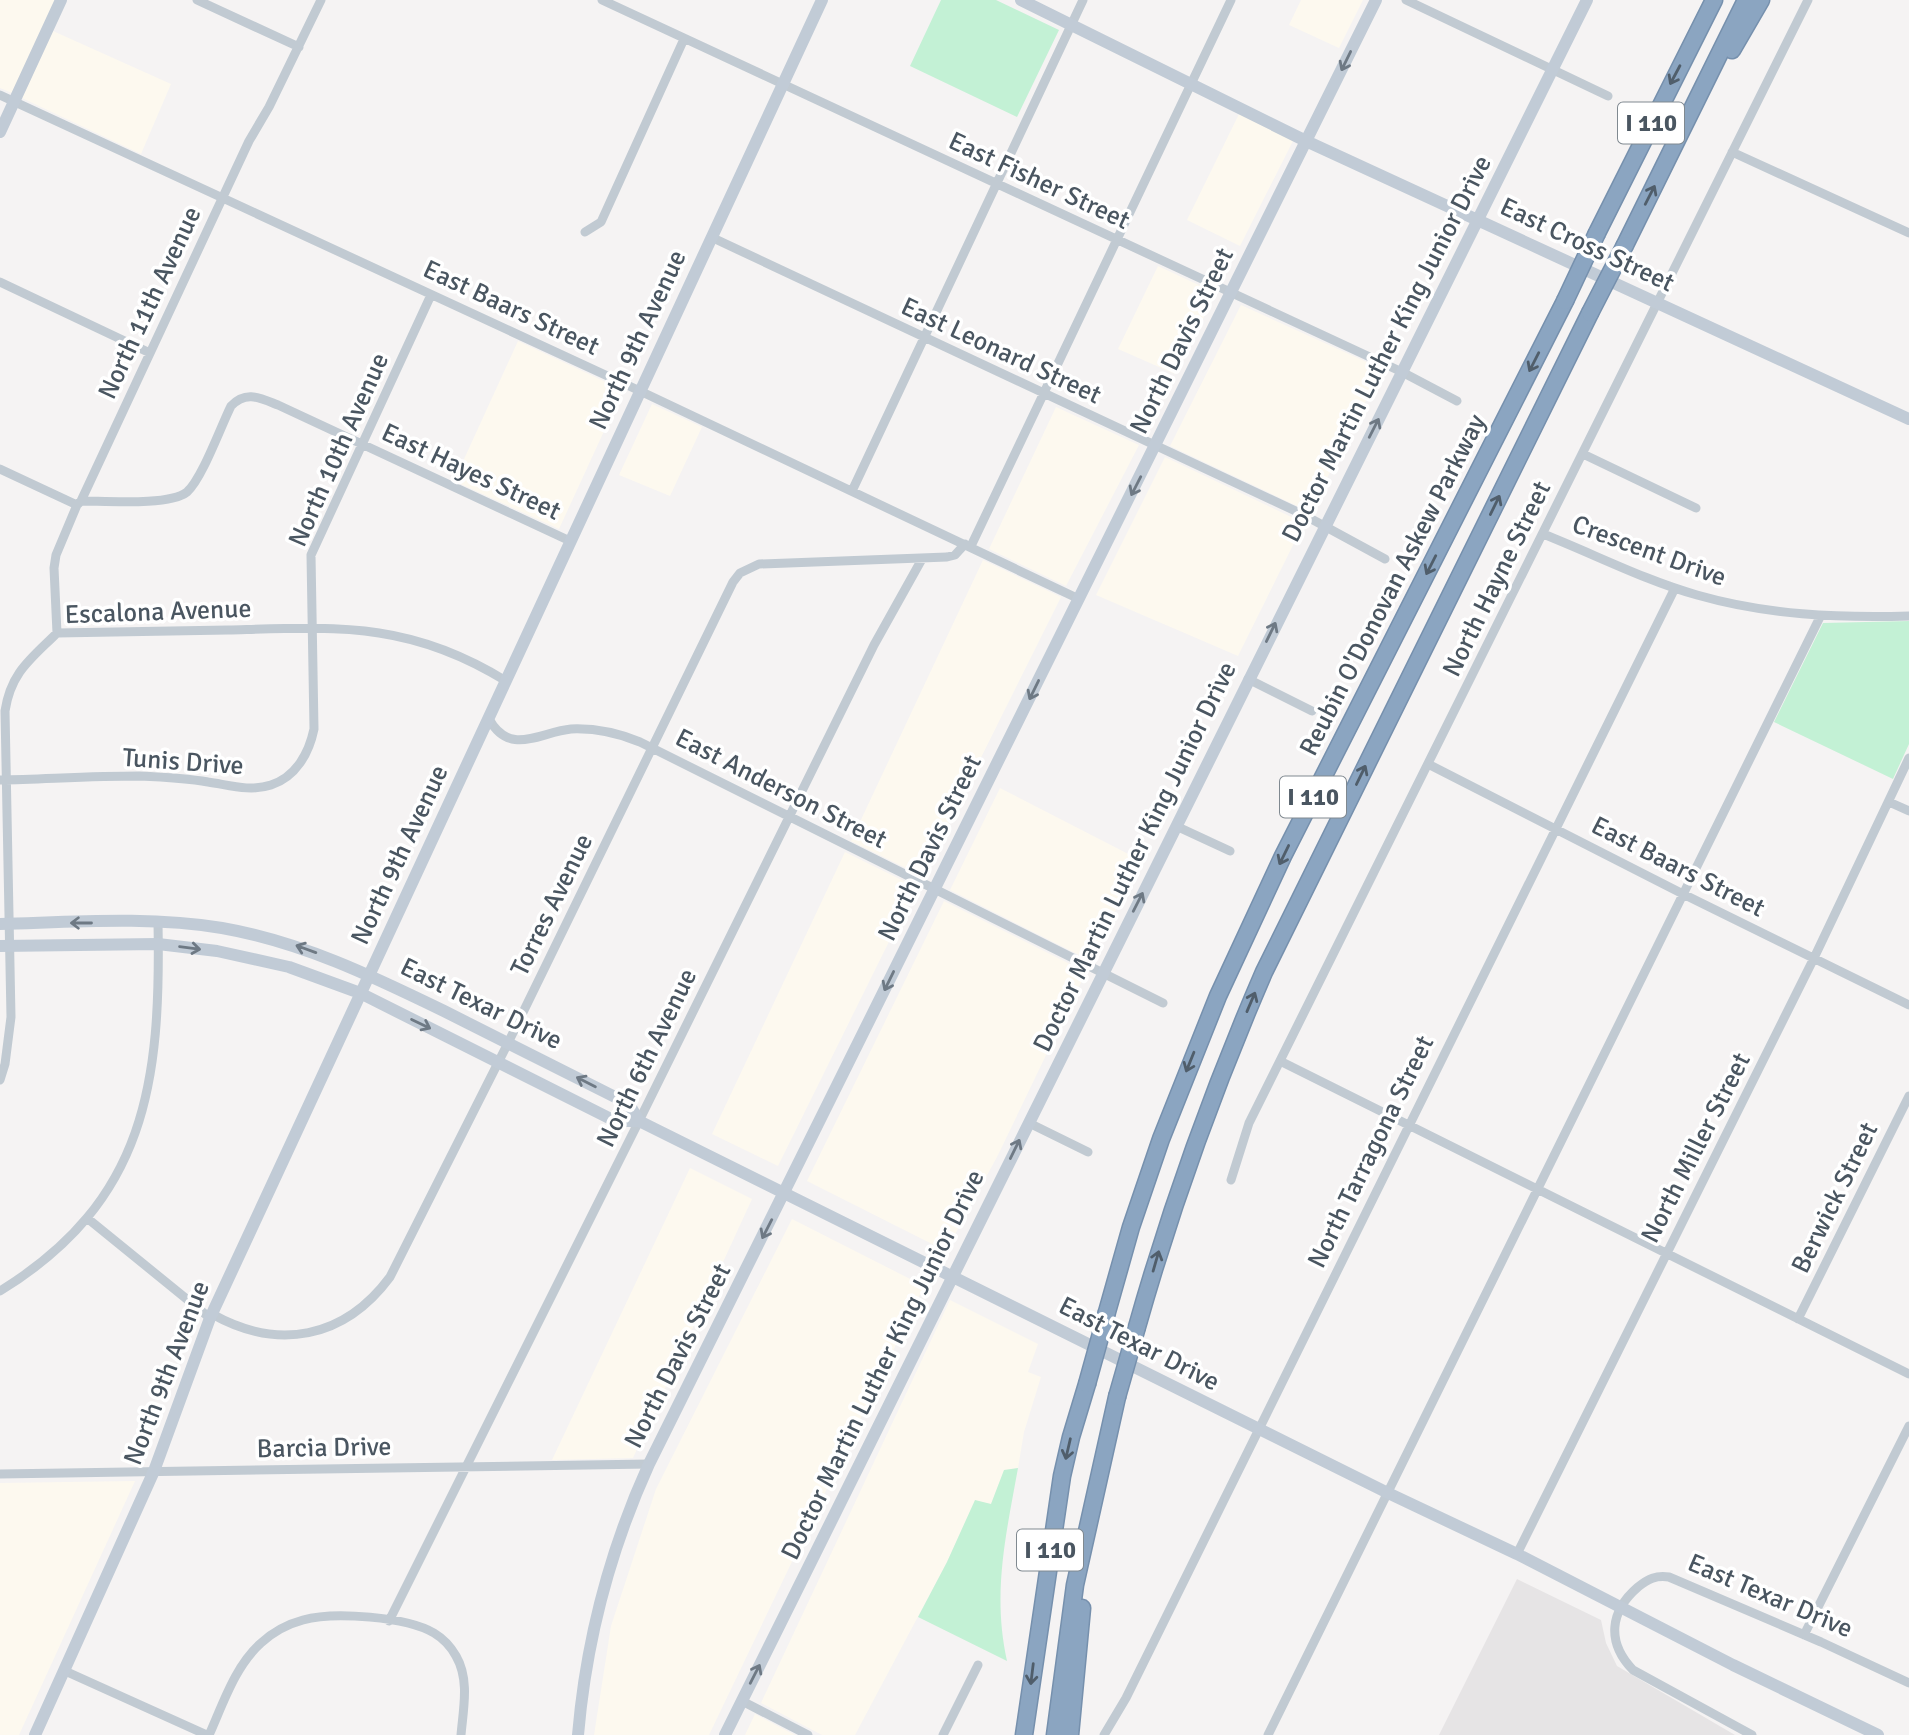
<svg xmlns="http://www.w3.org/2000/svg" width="1909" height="1735" font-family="Signika,sans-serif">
  <rect width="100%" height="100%" fill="#f5f3f3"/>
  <!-- commercial -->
  <path fill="#fdf9ef" d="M 0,0 L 55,0 L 12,93 L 0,88 Z
    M 1301,0 L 1363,0 L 1339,48 L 1289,25 Z
    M 53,31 L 171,84 L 141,154 L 22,98 Z
    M 1239,114 L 1293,141 L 1240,246 L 1187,220 Z
    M 1158,266 L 1216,293 L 1175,374 L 1118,349 Z
    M 1241,305 L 1382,369 L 1310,512 L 1170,446 Z
    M 518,341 L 623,390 L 559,529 L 454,481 Z
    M 652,404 L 702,427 L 670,496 L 619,475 Z
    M 1056,407 L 1139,445 L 1066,586 L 989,549 Z
    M 1165,457 L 1304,523 L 1238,656 L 1096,595 Z
    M 983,560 L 1061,597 L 922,876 L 851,841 Z
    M 1000,788 L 1140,860 L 1091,961 L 950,890 Z
    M 845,852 L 916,887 L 778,1166 L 712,1134 Z
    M 944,901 L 1086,972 L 998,1155 L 946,1251 L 807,1181 Z
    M 690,1168 L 752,1199 L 633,1458 L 552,1460 Z
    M 792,1219 L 924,1286 L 709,1735 L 594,1735 L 611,1626 L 656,1489 Z
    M 950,1300 L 1038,1344 L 1028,1372 L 1041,1377 L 1024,1432 L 1018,1468 L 1004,1471 L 991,1504 L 975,1501 L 947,1562 L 855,1735 L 822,1735 L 761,1703 Z
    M 135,1481 L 19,1735 L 0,1735 L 0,1483 Z
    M 755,1714 L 795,1735 L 745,1735 Z"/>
  <!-- education -->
  <path fill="#e6e4e5" d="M 1517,1579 L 1601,1620 L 1606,1643 L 1617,1666 L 1735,1735 L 1439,1735 Z"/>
  <!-- green -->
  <path fill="#c3f1d5" d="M 941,0 L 996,0 L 1059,30 L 1017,117 L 910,66 Z
    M 1909,621 L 1909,744 L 1893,779 L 1774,722 L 1823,623 Z
    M 1018,1468 C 1006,1535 992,1593 1007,1661 L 918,1617 L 947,1562 L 975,1500 L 991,1504 L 1004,1470 Z"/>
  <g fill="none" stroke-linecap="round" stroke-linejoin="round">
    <!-- highway casing -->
    <g stroke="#7690ad" stroke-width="19">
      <path id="highway" d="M 1732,50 L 1761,0
        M 1597,233 L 1714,0
        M 1625,245 L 1746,0
        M 1107,1312 L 1131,1227 L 1161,1139 L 1218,996 L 1283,856 L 1565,301
        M 1137,1327 C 1172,1203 1213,1090 1264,972 L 1590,313
        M 1024,1735 L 1062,1476 L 1071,1437 L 1087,1384
        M 1055,1735 L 1075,1585 L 1117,1397
        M 1070,1735 L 1082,1608"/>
    </g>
    <!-- street -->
    <path stroke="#c1cad2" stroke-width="9" d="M 197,0 L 299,47
      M 602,0 L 1402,372 L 1457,401
      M 1406,0 L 1608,96
      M 0,95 L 640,391 L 1079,599
      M 1732,152 L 1909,233
      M 585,232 L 601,222 L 684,39
      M 711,237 L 1304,515 L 1385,559
      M 0,282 L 150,353
      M 1583,454 L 1696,508
      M 0,469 L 77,505
      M 852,491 L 1083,0
      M 81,501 C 105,501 170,506 187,492 C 202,479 221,426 231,406 C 246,390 260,398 278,405 L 570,541
      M 1543,534 C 1594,554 1644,580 1697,595 C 1767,615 1837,618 1909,616
      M 971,546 L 1231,0
      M 57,633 L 54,568 L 56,555 L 77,505 L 81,501 L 249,141 L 269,107 L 321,0
      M 1248,679 L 1312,711
      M 489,719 C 510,757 540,732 571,729 C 595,728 618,733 640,742 L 1163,1003
      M 1428,764 L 1683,894 L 1909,1005
      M 0,780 C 46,779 92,776 139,776 C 162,777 185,778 208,782 C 229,785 250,792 271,785 C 296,777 309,753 314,729 L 311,555 L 431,295
      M 1889,802 L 1909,811
      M 1176,826 L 1230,851
      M 1280,1061 L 1909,1374
      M 0,1080 L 5,1064 L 11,1017 L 5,711 C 11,672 31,659 57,633 C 114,632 171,631 228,630 C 337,627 409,621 506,681
      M 1029,1123 L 1088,1152
      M 1231,1180 L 1249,1123 L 1808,0
      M 87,1218 L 210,1318
      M 0,1291 C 147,1201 161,1081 158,922
      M 212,1314 C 278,1351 344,1339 390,1277 L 508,1043 L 733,582 L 740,573 L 759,564 L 947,557 L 955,555 L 965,544
      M 1798,1319 L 1909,1096
      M 0,1474 L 649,1464
      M 1517,1554 L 1814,958 L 1909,758
      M 389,1621 L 639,1121 L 874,645 L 922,559
      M 1804,1635 L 1909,1426
      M 65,1671 L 207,1735
      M 742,1701 L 808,1735
      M 209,1735 C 223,1704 235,1666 261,1643 C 273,1632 288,1624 303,1620 C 334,1611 407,1617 434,1633 C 444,1639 451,1647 456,1656 C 470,1680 463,1710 461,1735
      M 943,1735 L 978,1665
      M 1104,1735 L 1126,1698 L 1675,588
      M 1268,1735 L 1820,617
      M 1752,1735 L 1633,1670 C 1606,1642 1610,1611 1638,1587 C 1648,1579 1656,1575 1669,1577 L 1821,1642 L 1909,1683"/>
    <!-- secondary -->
    <path stroke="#c1cbd6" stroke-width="12" d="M 1021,0 L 1306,141 L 1909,419
      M 0,132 L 61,0
      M 0,924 C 73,922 150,916 222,928 C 302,942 372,976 444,1011 C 506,1042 568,1073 629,1104 L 639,1121
      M 0,946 L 158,944 L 217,951 L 289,967 L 360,993 L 615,1121 L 639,1121 L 1388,1493 L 1517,1554 L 1733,1665 L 1878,1735
      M 35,1735 L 154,1471 L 210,1318 L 822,0
      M 578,1735 C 586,1641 610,1550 649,1464 L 1376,0
      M 725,1735 L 1587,0"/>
    <!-- highway -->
    <use href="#highway" stroke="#8ba5c1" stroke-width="16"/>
    <!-- highway-bridge casing -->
    <g stroke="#7690ad" stroke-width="19" stroke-linecap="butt">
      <path id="highway-bridge" d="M 1565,301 L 1597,233
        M 1590,313 L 1625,245
        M 1087,1384 L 1107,1312
        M 1117,1397 L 1137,1327"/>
    </g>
    <!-- highway-bridge -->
    <use href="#highway-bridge" stroke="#8ba5c1" stroke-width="16"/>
  </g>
  <!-- one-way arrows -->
  <defs><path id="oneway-shaft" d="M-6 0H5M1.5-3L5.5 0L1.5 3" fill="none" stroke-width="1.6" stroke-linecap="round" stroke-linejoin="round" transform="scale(1.75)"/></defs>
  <g stroke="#6e7984">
    <use href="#oneway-shaft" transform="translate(1346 61) rotate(116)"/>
    <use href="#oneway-shaft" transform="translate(1374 428) rotate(-63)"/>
    <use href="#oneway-shaft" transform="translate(1136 486) rotate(117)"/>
    <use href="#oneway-shaft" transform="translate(1271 632) rotate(-64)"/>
    <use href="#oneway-shaft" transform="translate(1034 690) rotate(116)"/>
    <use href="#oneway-shaft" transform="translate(1138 902) rotate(-63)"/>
    <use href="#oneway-shaft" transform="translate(81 923) rotate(180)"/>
    <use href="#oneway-shaft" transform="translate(190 948) rotate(7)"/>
    <use href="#oneway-shaft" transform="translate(306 949) rotate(-160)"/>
    <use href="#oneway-shaft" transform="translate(889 981) rotate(116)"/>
    <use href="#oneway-shaft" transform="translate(421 1024) rotate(26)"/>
    <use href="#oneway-shaft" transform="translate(586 1082) rotate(-153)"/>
    <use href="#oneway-shaft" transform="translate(1015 1149) rotate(-64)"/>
    <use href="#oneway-shaft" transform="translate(767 1229) rotate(117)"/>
    <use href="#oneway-shaft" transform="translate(755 1674) rotate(-63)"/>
  </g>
  <g stroke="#505e6b">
    <use href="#oneway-shaft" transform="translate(1675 75) rotate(118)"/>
    <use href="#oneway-shaft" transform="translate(1650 195) rotate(-63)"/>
    <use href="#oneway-shaft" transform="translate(1534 362) rotate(117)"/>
    <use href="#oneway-shaft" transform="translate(1495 505) rotate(-64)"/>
    <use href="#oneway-shaft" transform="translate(1431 565) rotate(117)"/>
    <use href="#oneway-shaft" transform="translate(1361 775) rotate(-64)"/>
    <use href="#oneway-shaft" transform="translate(1284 855) rotate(116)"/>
    <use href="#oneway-shaft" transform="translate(1251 1002) rotate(-67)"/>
    <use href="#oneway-shaft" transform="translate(1190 1062) rotate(112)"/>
    <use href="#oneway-shaft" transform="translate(1156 1261) rotate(-74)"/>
    <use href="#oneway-shaft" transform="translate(1068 1449) rotate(103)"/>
    <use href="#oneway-shaft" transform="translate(1032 1674) rotate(97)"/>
  </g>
  <g text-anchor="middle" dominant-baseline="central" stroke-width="7" stroke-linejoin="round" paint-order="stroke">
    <!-- shield labels -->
    <g fill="#fff" stroke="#808990" stroke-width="2">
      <rect x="1618" y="102.5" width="66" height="41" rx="5"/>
      <rect x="1280" y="776.5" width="66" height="41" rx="5"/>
      <rect x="1017" y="1529.5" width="66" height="41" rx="5"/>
    </g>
    <g font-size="24" font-weight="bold" fill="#4a5661">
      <text x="1651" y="123">I 110</text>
      <text x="1313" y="797">I 110</text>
      <text x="1050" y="1550">I 110</text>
    </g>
    <!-- street labels -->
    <g font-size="26" fill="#4a5661" stroke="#fff">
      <text transform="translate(1039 181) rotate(25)">East Fisher Street</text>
      <text transform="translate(1587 245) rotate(25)">East Cross Street</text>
      <text transform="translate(150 303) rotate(-65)">North 11th Avenue</text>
      <text transform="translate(511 308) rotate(25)">East Baars Street</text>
      <text transform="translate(638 340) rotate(-65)">North 9th Avenue</text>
      <text transform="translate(1182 341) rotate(-64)">North Davis Street</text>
      <text transform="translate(1387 349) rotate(-63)">Doctor Martin Luther King Junior Drive</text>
      <text transform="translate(1001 351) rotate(25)">East Leonard Street</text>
      <text transform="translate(339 450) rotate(-66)">North 10th Avenue</text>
      <text transform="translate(471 472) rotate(25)">East Hayes Street</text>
      <text transform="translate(1649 551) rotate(20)">Crescent Drive</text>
      <text transform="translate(1497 579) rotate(-64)">North Hayne Street</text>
      <text transform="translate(1393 585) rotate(-63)">Reubin O'Donovan Askew Parkway</text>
      <text transform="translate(158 612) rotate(-2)">Escalona Avenue</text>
      <text transform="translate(183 762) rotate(4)">Tunis Drive</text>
      <text transform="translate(781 789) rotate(27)">East Anderson Street</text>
      <text transform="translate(930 848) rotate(-64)">North Davis Street</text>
      <text transform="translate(400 855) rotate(-65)">North 9th Avenue</text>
      <text transform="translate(1135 857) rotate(-64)">Doctor Martin Luther King Junior Drive</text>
      <text transform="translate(1678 867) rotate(27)">East Baars Street</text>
      <text transform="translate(552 905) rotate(-64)">Torres Avenue</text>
      <text transform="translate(481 1004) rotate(26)">East Texar Drive</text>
      <text transform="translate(647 1058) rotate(-64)">North 6th Avenue</text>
      <text transform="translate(1696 1148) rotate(-63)">North Miller Street</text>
      <text transform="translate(1371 1152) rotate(-64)">North Tarragona Street</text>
      <text transform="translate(1835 1198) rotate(-64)">Berwick Street</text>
      <text transform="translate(1139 1344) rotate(27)">East Texar Drive</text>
      <text transform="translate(678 1356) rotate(-63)">North Davis Street</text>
      <text transform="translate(883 1365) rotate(-64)">Doctor Martin Luther King Junior Drive</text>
      <text transform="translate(167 1373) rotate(-69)">North 9th Avenue</text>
      <text transform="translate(324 1448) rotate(-1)">Barcia Drive</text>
      <text transform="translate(1770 1596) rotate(23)">East Texar Drive</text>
    </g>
  </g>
</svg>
